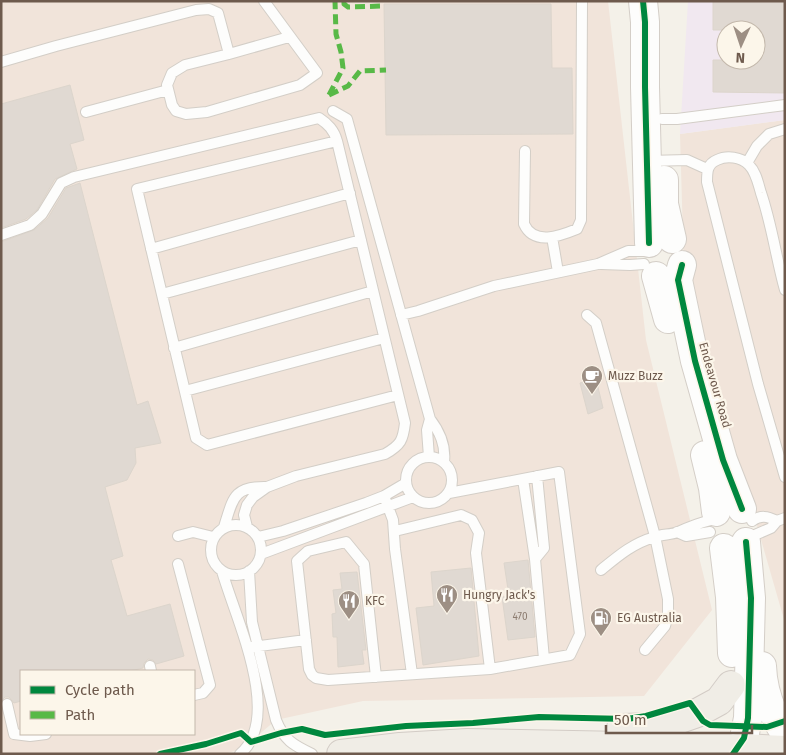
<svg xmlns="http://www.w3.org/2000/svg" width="786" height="755" font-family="'Fira Sans',sans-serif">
  <rect width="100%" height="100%" fill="#f4f1e9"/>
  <!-- commercial -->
  <path fill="#f1e4da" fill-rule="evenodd" d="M 1,1 L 608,1 L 646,340 L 712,610 L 644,696 L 363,701 L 276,720 L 242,749 L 224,754 L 1,754 ZM 21,671 L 194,671 L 194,734 L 21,734 Z
    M 785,120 L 785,623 L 684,272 L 680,134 Z"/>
  <!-- education -->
  <path fill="#f1e8f0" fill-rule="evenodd" d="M 688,1 L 785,1 L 785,120 L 680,134 ZM 726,30 L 756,30 L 756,60 L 726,60 Z"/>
  <!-- building -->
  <path fill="#e0d9d2" stroke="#dcd5cc" d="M 713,1 L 785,1 L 785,93 L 713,92 L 713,60 L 756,60 L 756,30 L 713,30 Z
    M 384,4 L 551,4 L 552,68 L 572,68 L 573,134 L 386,135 Z
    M 70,85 L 84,140 L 70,144 L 77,169 L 55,179 L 37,210 L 26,219 L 1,228 L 1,104 Z
    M 80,183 L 137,405 L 148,401 L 161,443 L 135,448 L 136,463 L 127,480 L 105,487 L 123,556 L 111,560 L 127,616 L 170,604 L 184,656 L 156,664 L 153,660 L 148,659 L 144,663 L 143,668 L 130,671 L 21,671 L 21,701 L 14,703 L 9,697 L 5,697 L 1,701 L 1,242 L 34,230 L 48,218 L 66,188 Z
    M 596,379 L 603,408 L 588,414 L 580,383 Z
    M 528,560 L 535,637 L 508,640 L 502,597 L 509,596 L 504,563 Z
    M 471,568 L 479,656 L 423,665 L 416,608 L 434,606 L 431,572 Z
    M 357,572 L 366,650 L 362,650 L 364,664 L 338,667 L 337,637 L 333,637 L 332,614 L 336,613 L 333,590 L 342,589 L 340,573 Z"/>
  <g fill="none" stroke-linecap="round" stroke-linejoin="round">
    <!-- lane casing -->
    <g stroke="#d3cec7" stroke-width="12">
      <path id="lane" d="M 264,1 L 317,73 L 300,85 L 207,112 L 186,114 L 176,111 L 172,105 L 167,85 L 172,73 L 185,65 L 229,54 L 289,37
        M 1,62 L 56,46 L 196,10 L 209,9 L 218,13 L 229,54
        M 333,111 L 347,119 L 430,419 C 440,432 446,445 444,462
        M 86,112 L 168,90
        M 662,119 L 677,119 L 785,105
        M 337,141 L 137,189 L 196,438 L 207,445 L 398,395
        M 525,151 L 524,224 C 534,246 560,236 577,229 L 581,220 L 582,1
        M 648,161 L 687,160 L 707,169
        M 747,163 L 757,146 L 769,134 L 785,129
        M 1,235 L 30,225 L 42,214 L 61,183 L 74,177 L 319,118 C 328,124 334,130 337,141 L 405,423 C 403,440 401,445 385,454 L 296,476 L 267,487 L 253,497 L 247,505 L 244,515 L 247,527
        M 552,237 L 558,272
        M 151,249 L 350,193
        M 601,264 L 630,265 L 644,264
        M 785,290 C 776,258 772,225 761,193 C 758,183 756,172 749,165 C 741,157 727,155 717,160 C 707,164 707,172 707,182 L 758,384 L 785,477
        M 162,294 L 361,240
        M 401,315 L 418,311 L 494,286 L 598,264 L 628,251 L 644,251
        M 587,315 L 596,323 L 655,536 L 668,599 L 668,615 L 665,626 L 645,650
        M 174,348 L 373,291
        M 185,391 L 384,338
        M406 480a23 23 0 1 1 46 0a23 23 0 1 1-46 0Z
        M 429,457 L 427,430 L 430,419
        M 537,476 L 544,548 L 535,559 L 544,659
        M 523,479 L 535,559
        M 384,496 L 393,520 L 395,549 L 412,674
        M 752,521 C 761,515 767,516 777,521
        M211 550a25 25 0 1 1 50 0a25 25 0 1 1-50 0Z
        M 224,527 C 233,499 233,486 267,487
        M 395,531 L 461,515 L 472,520 L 479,533 L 476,553 L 490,669
        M 677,532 L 686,536 L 710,532
        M 178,536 L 193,532 L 213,537
        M 258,537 L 283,531 L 366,503 L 384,496 L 406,483
        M 750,537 L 771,528 L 777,521 L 785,518
        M 261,554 L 413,497
        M 178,564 L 210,685 L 203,693 L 194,695
        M 601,570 C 618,556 633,543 655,537 C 662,534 671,535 678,532 C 689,527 699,523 711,520
        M 222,571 C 234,615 284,717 240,754
        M 249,571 L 252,622 L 276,720 C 284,740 293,745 312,754
        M 252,647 L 306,640
        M 150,666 L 151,671
        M 376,677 L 364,564 L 346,542 L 308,551 L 297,561 L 309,669 L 312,675 L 316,678 L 328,680 L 490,669 L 570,655 L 580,634 L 559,472 L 449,493
        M 7,704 L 14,734 L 30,736 L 46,734"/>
    </g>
    <!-- secondary casing -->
    <g stroke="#d4cec7" stroke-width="30">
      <path id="secondary" d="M 643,1 L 645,22 L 645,87 L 649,243
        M 664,180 L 664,204 L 672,239
        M 682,265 L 678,280 L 695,361 L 723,460 L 742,509
        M 656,276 L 668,319
        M 705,455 L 713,488 L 716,512
        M 724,548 L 730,597 L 732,653
        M 762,666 C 763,691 771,713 785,733
        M 733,754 L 744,738 L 748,718 L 751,598 L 746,542"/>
    </g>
    <!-- primary casing -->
    <g stroke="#d3ccc6" stroke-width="30">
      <path id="primary" d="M 621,728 L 657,727 L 697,713 L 719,701 L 731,685
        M 738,748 L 785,750
        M 341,754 L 400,747 L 467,743 L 728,748"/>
    </g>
    <!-- lane -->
    <use href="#lane" stroke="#fdfdfc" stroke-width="10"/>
    <!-- secondary -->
    <use href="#secondary" stroke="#fdfdfc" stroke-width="28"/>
    <!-- primary -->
    <use href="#primary" stroke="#f0ede6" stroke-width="28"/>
    <!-- quiet -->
    <path stroke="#58b947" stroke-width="5" stroke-dasharray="10 5" stroke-linecap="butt" d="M 344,1 L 344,4 L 348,7 L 384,6
      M 329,95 L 343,68 L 341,52 L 336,34 L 335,1
      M 329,95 L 348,86 L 360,71 L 386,70"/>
    <!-- cycleway casing -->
    <g stroke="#fcf6ea" stroke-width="9">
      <path id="cycleway" d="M 643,1 L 645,22 L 645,87 L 649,243
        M 682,265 L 678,280 L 695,361 L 723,460 L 742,509
        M 160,754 L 206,744 L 241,733 L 251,742 L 281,733 L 302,729 L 325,735 L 406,726 L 473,723 L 539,717 L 627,719 L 646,716 L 690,703 L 703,721 L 710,725 L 767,727 L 785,721
        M 733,754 L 744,738 L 748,718 L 751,598 L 746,542"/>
    </g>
    <!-- cycleway -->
    <use href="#cycleway" stroke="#00873e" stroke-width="6"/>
  </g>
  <!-- icons -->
  <defs>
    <g id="cafe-pin" transform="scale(1.125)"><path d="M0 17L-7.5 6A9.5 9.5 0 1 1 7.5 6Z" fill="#9d8f84" stroke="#fcf6ea"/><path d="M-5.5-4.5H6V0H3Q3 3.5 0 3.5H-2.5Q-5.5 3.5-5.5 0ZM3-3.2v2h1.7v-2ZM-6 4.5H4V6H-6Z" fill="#fff"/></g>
    <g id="restaurant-pin" transform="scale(1.125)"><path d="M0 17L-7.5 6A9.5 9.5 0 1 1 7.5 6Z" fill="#9d8f84" stroke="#fcf6ea"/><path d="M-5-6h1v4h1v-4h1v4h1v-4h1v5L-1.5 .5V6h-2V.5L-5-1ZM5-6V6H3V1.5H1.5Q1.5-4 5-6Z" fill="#fff"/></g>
    <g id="fuel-pin" transform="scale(1.125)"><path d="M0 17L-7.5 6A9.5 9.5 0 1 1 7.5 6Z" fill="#9d8f84" stroke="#fcf6ea"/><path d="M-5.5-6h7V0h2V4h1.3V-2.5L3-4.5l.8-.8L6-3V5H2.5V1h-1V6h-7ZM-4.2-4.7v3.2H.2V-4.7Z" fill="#fff"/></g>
  </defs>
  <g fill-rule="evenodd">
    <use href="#cafe-pin" x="592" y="376"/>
    <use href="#restaurant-pin" x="447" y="595"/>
    <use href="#restaurant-pin" x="349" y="601"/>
    <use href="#fuel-pin" x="601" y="618"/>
  </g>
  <g text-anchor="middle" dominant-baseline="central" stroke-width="4.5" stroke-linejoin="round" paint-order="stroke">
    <!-- number labels -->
    <g font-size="10" fill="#8c7c70">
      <text x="520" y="617">470</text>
    </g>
    <!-- poi labels -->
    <g font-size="12" fill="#6e5a4d" stroke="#fcf6ea" text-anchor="start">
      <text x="608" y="376">Muzz Buzz</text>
      <text x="463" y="595">Hungry Jack's</text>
      <text x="365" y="601">KFC</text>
      <text x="617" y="618">EG Australia</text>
    </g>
    <!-- street labels -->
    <g font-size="12" fill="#6e5a4d" stroke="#fcf6ea">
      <text transform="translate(715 385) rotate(74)">Endeavour Road</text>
    </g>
  </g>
  <!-- border -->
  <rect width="786" height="755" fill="none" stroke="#6e5a4d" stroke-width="5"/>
  <!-- legend -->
  <rect x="20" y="670" width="175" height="65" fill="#fcf6ea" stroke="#c3b8ab"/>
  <rect x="30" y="686" width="25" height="8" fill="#00873e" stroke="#c3b8ab"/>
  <text x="65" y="695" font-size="15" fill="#6e5a4d">Cycle path</text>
  <rect x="30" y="711" width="25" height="8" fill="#58b947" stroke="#c3b8ab"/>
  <text x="65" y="720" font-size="15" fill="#6e5a4d">Path</text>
  <!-- north arrow -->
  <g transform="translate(741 45) rotate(183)"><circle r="24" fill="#fcf6ea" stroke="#c3b8ab"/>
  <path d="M0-4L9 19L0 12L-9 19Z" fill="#9d8f84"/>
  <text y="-8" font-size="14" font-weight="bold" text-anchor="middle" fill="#6e5a4d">N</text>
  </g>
  <!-- scale -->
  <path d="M606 725v8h146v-8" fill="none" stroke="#6e5a4d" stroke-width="2.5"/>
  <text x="614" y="725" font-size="15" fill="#6e5a4d" stroke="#fcf6ea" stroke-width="4" paint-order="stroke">50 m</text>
</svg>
